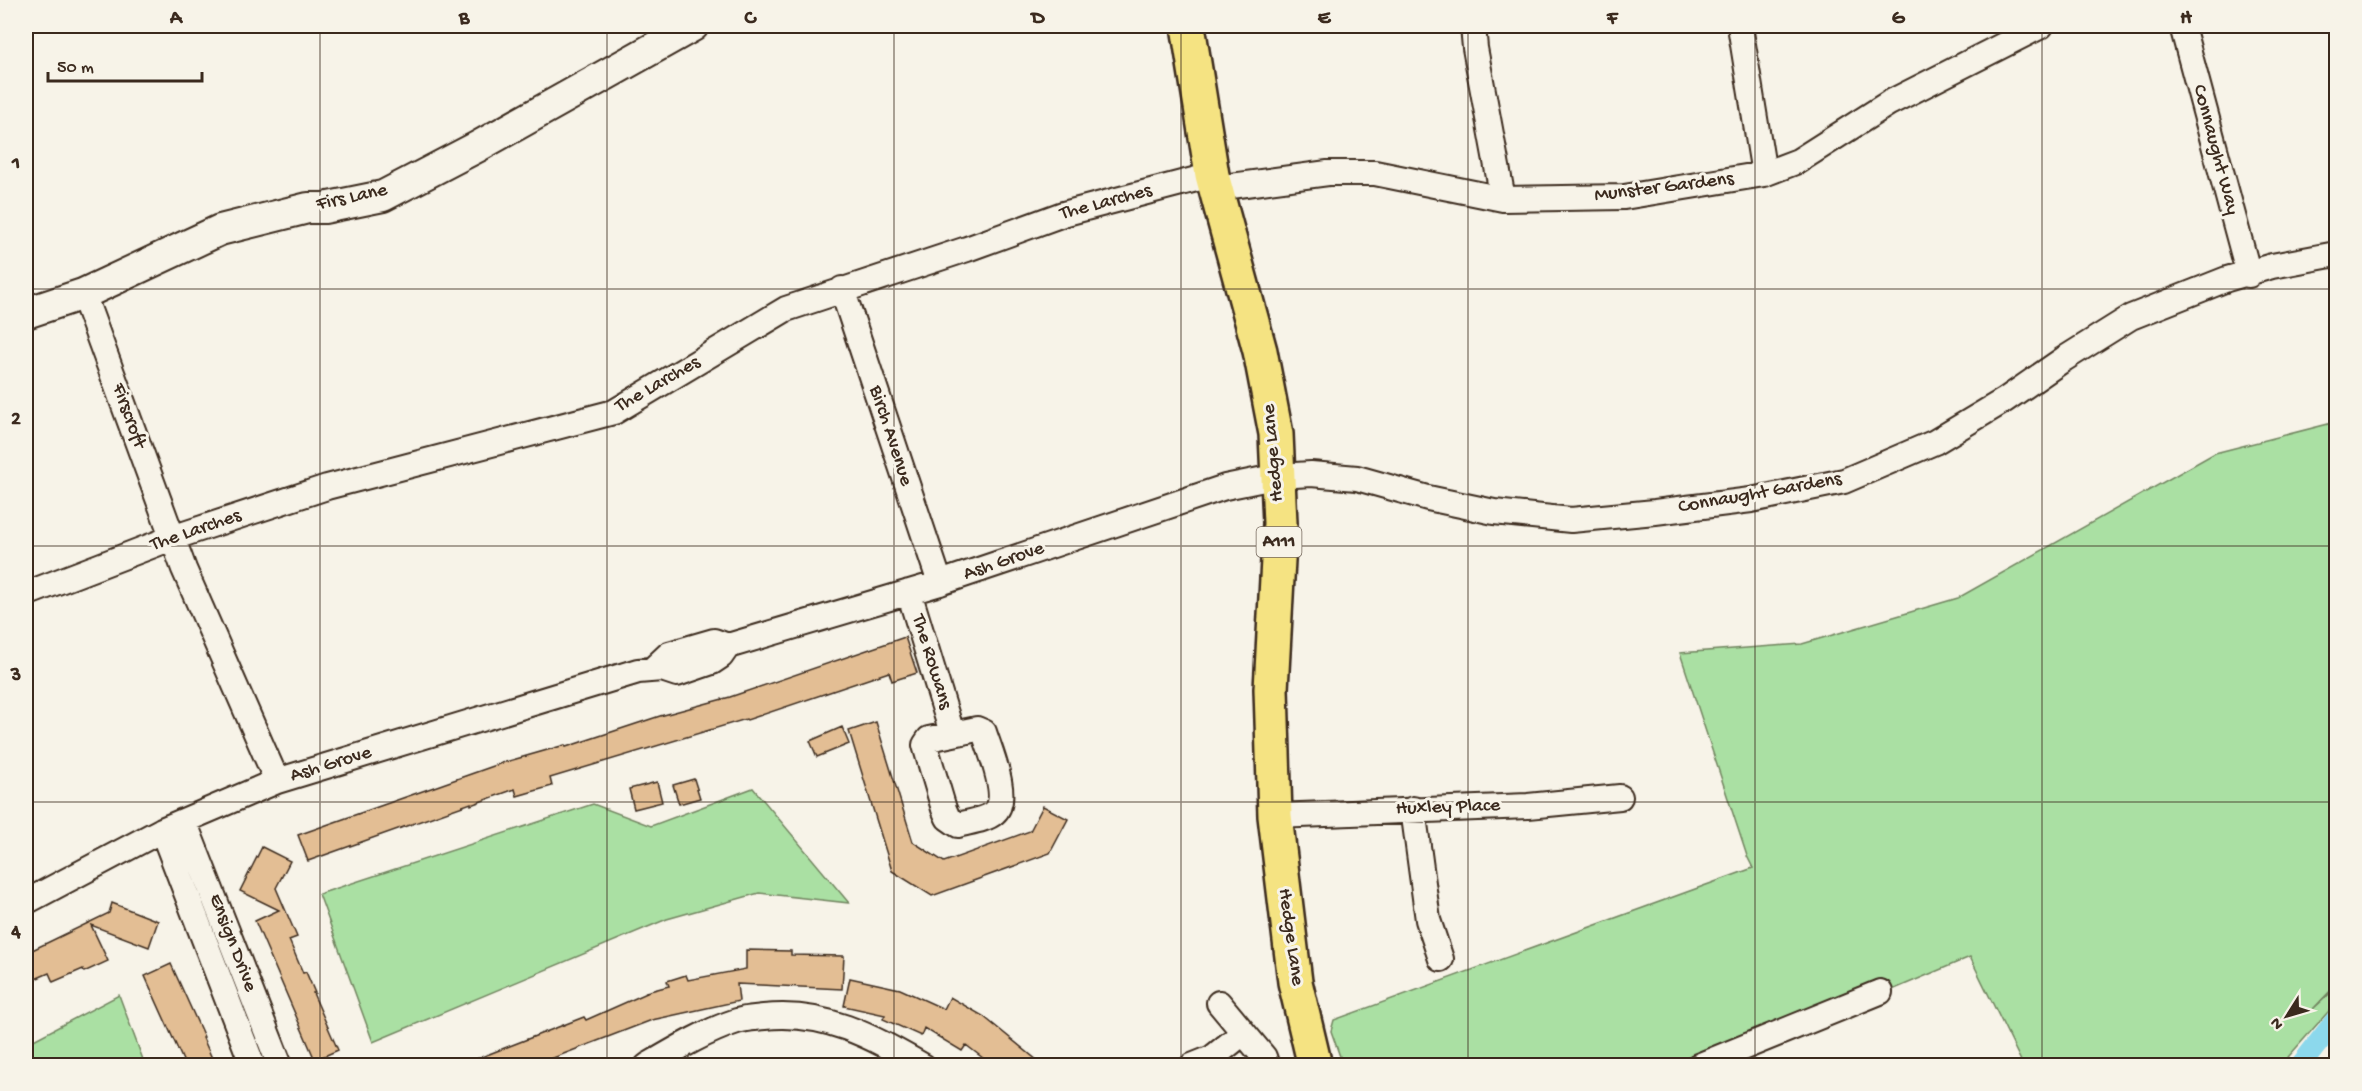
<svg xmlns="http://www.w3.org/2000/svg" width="2362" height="1091" font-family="'Gochi Hand',sans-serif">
  <rect width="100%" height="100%" fill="#f7f3e8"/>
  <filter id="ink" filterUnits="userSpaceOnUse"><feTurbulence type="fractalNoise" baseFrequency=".0167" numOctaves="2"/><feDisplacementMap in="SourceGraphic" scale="12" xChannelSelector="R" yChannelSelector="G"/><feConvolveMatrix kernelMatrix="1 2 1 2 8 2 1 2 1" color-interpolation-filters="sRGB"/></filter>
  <g filter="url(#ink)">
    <!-- green -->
    <path fill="#aae0a3" stroke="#728560" stroke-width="1.5" d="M 2336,422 L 2336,985 L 2313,1009 L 2336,988 L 2336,1003 L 2281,1065 L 2023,1065 L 1970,957 L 1885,993 L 1779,1028 L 1681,1065 L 1343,1065 L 1331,1031 L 1334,1020 L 1753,868 L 1747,856 L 1680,653 L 1802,644 L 1958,598 L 2215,453 Z
      M 753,788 L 849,903 L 759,893 L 667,919 L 373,1042 L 319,894 L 593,804 L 651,826 Z
      M 119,995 L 145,1065 L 26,1065 L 26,1044 Z"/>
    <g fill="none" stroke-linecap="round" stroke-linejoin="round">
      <!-- canal -->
      <path stroke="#8cd8ec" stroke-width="21" d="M 2300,1066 L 2336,1020"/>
    </g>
    <!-- building -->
    <path fill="#e3be94" stroke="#3b2a1e" stroke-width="1.5" d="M 905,637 L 917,673 L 892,681 L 889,672 L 747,720 L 746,719 L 550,778 L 552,786 L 517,796 L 515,789 L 471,805 L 471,803 L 308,861 L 298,835 L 502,763 L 565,745 L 566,747 L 660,716 L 730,697 Z
      M 876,722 L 913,842 L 944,862 L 1030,831 L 1043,806 L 1068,819 L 1050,853 L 932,896 L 892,871 L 849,731 Z
      M 842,727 L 849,744 L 817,757 L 810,741 Z
      M 694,779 L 700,798 L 679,804 L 673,785 Z
      M 657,782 L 662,802 L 634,809 L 629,789 Z
      M 262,847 L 290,861 L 276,888 L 297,937 L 289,940 L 303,973 L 306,972 L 315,993 L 313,993 L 338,1050 L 315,1060 L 255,921 L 279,910 L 240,891 Z
      M 112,903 L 158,921 L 149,947 L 91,925 L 108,961 L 84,972 L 83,969 L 53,982 L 49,973 L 26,983 L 26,953 L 109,913 Z
      M 746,950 L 791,951 L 791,955 L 844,956 L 842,989 L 737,984 L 739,1001 L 652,1020 L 535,1065 L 461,1065 L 584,1017 L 586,1020 L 647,993 L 646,992 L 669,986 L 667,981 L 686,975 L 688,980 L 746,969 Z
      M 171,964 L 204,1037 L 203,1038 L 215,1065 L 185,1065 L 145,976 Z
      M 850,978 L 900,989 L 944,1009 L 950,997 L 983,1016 L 1043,1065 L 992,1065 L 966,1045 L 962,1051 L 924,1028 L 921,1036 L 883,1019 L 885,1015 L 844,1006 Z"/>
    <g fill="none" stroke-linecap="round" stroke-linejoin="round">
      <!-- minor casing -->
      <g stroke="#3b2a1e" stroke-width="28">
        <path id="minor" d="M 1473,26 L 1475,48 L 1503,199
          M 1740,26 L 1764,174
          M 2182,26 L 2249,275
          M 1216,188 L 1328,173 L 1375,173 L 1503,199 L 1624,197 L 1764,174 L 1798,161 L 1889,103 L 2041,26
          M 842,289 L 940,583
          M 83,294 L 184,569 L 277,781
          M 909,592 L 952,733
          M 26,594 L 172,538 L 327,487 L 614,412 L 786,309 L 967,249 L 1063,214 L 1212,175
          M 728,646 L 940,583 L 1225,487 L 1279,476 L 1311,474 L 1357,478 L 1428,498 L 1494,512 L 1571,520 L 1655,512 L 1751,500 L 1844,481 L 1935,442 L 2005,400 L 2064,359 L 2131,317 L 2227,279 L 2272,266 L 2336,254
          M 977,729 L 984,732 C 990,751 1011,799 994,813 C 986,820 968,822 958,825 L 948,818 L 944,809 L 925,745 L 929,739 Z
          M 1413,809 L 1428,920 L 1441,959
          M 1275,816 L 1528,806 L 1620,797
          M 184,821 L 280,1066
          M 162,830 L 253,1066
          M 26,902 L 162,830 L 277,781 L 638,671 L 662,669 L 677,674 L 712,662 L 721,656 L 728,646 L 714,641 L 669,654 L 653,669
          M 1219,1003 L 1264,1057 L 1267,1066
          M 647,1066 C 676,1049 706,1031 737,1021 C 746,1018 756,1018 764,1017 C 825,1010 872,1037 923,1066
          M 1192,1066 L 1212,1058 L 1243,1033
          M 1698,1066 L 1880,992"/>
      </g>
      <!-- tertiary casing -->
      <g stroke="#3b2a1e" stroke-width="34">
        <path id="tertiary" d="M 26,313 L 83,294 L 220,230 L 308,208 L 324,208 L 383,196 L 477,147 L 693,26"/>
      </g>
      <!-- primary casing -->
      <g stroke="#3b2a1e" stroke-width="38">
        <path id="primary" d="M 1188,26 L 1212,175 L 1260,351 L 1276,434 L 1280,523 L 1271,689 L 1275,816 L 1295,982 L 1315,1066"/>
      </g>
      <!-- minor -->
      <use href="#minor" stroke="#f7f3e8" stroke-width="24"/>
      <!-- tertiary -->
      <use href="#tertiary" stroke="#f7f3e8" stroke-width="30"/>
      <!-- primary -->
      <use href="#primary" stroke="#f5e382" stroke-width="33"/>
    </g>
  </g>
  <!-- grid -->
  <path fill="none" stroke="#3b2a1e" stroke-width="1.5" stroke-opacity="0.55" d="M 320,26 L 320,1066M 607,26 L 607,1066M 894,26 L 894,1066M 1181,26 L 1181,1066M 1468,26 L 1468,1066M 1755,26 L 1755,1066M 2042,26 L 2042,1066M 26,289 L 2336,289M 26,546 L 2336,546M 26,802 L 2336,802"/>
  <g text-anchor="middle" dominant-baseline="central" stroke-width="6" stroke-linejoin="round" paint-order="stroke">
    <!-- shield labels -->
    <rect fill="#f7f3e8" stroke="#73665b" stroke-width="1.5" x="1256.5" y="527" width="45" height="30" rx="4.5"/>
    <g font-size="18" font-weight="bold" fill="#3b2a1e">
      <text x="1279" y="542">A111</text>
    </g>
    <!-- street labels -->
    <g font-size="20" fill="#3b2a1e" stroke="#f7f3e8">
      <text transform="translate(2215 150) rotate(75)">Connaught Way</text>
      <text transform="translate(1664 188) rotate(-7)">Munster Gardens</text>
      <text transform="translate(352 198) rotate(-12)">Firs Lane</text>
      <text transform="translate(1106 203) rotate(-15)">The Larches</text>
      <text transform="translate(658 385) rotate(-30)">The Larches</text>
      <text transform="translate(128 416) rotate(70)">Firscroft</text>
      <text transform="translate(890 436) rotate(72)">Birch Avenue</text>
      <text transform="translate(1274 453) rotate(-95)">Hedge Lane</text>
      <text transform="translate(1760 494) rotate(-10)">Connaught Gardens</text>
      <text transform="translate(196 531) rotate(-19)">The Larches</text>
      <text transform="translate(1004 562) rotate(-19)">Ash Grove</text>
      <text transform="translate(931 662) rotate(73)">The Rowans</text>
      <text transform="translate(331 765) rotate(-17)">Ash Grove</text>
      <text transform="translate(1448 808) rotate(-2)">Huxley Place</text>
      <text transform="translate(1290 937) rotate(82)">Hedge Lane</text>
      <text transform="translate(232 943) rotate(69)">Ensign Drive</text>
    </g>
  </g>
  <!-- margin -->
  <rect width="2362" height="1091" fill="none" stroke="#f7f3e8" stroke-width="66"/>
  <!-- north arrow -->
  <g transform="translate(2287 1016) rotate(233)" stroke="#f7f3e8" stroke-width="4.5" paint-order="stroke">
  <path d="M0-4.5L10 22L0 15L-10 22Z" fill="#3b2a1e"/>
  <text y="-9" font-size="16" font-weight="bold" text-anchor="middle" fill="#3b2a1e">N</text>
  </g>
  <!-- scale -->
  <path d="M48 72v9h154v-9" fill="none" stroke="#3b2a1e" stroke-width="3"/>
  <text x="57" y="72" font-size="18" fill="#3b2a1e" stroke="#f7f3e8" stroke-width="4.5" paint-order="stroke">50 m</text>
  <rect x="33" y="33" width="2296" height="1025" fill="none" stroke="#3b2a1e" stroke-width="2"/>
  <g font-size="20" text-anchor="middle" font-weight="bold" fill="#3b2a1e">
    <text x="176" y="23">A</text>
    <text x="464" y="23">B</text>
    <text x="750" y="23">C</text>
    <text x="1038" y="23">D</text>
    <text x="1324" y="23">E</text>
    <text x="1612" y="23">F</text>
    <text x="1898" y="23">G</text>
    <text x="2186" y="23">H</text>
    <text x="16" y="168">1</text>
    <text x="16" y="424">2</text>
    <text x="16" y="680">3</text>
    <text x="16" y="937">4</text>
  </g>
</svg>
